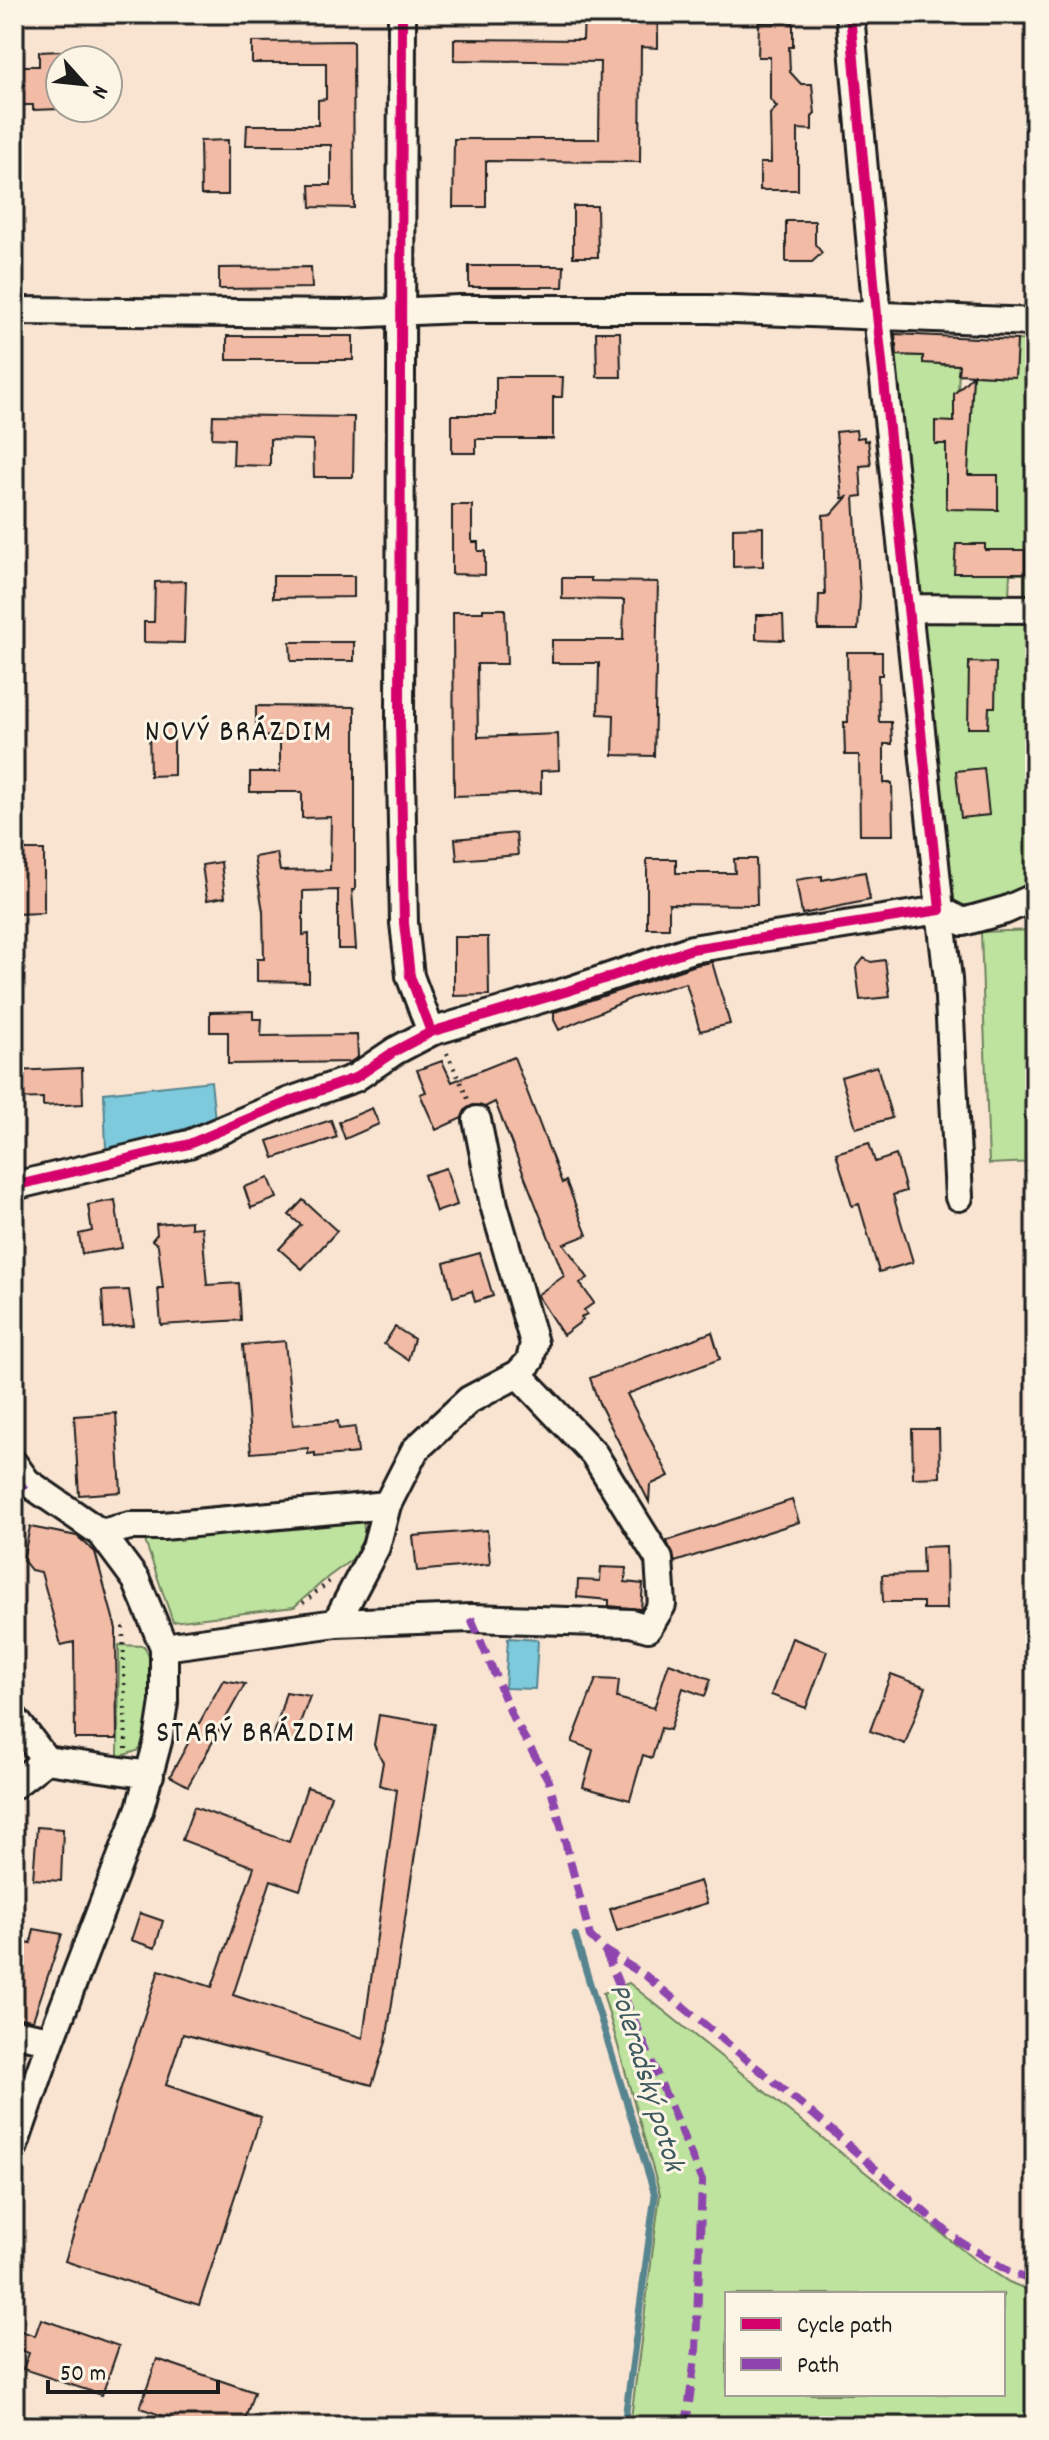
<svg xmlns="http://www.w3.org/2000/svg" width="1049" height="2440" font-family="Dekko,sans-serif">
  <rect width="100%" height="100%" fill="#f9e4d2"/>
  <filter id="ink" filterUnits="userSpaceOnUse"><feTurbulence type="fractalNoise" baseFrequency=".0125" numOctaves="2"/><feDisplacementMap in="SourceGraphic" scale="16" xChannelSelector="R" yChannelSelector="G"/><feConvolveMatrix kernelMatrix="1 2 1 2 8 2 1 2 1" color-interpolation-filters="sRGB"/></filter>
  <g filter="url(#ink)">
    <!-- green -->
    <path fill="#bee39e" stroke="#6d805d" stroke-width="2" fill-rule="evenodd" d="M 1017,340 L 1035,341 L 1035,596 L 1024,596 L 1024,574 L 1010,574 L 1009,596 L 918,597 L 894,355 L 923,356 L 941,365 L 959,365 L 957,422 L 936,422 L 935,443 L 969,445 L 973,375 L 1015,377 Z
      M 923,620 L 1035,621 L 1035,885 L 1006,899 L 953,907 Z
      M 1035,930 L 1035,1162 L 989,1164 L 981,932 Z
      M 363,1520 L 366,1549 L 328,1577 L 294,1607 L 173,1622 L 144,1538 Z
      M 119,1645 L 144,1646 C 162,1676 151,1717 143,1749 L 118,1757 Z
      M 629,1983 L 975,2260 L 1009,2282 L 1035,2293 L 1035,2426 L 630,2426 L 660,2194 L 603,1993 ZM 1003,2294 L 1003,2394 L 727,2394 L 727,2294 Z"/>
    <!-- water -->
    <path fill="#7dcadc" stroke="#56848f" stroke-width="2" d="M 211,1081 L 215,1120 L 106,1151 L 104,1093 Z
      M 508,1638 L 538,1640 L 535,1689 L 505,1688 Z"/>
    <g fill="none" stroke-linecap="round" stroke-linejoin="round">
      <!-- stream -->
      <path stroke="#56848f" stroke-width="7" d="M 575,1935 L 655,2195 L 624,2426"/>
    </g>
    <!-- building -->
    <path fill="#f1bba6" stroke="#1c1c1c" stroke-width="2" d="M 584,14 L 658,14 L 658,48 L 641,47 L 640,162 L 486,161 L 486,207 L 453,207 L 454,139 L 599,139 L 600,62 L 454,60 L 454,39 L 583,40 Z
      M 759,22 L 793,23 L 793,47 L 789,47 L 790,72 L 801,84 L 812,84 L 815,114 L 812,117 L 812,130 L 798,129 L 798,190 L 760,190 L 760,163 L 771,163 L 770,114 L 777,107 L 770,99 L 770,57 L 758,57 Z
      M 353,41 L 354,208 L 311,207 L 310,185 L 331,185 L 331,145 L 246,145 L 247,125 L 318,125 L 318,100 L 326,99 L 326,63 L 252,63 L 252,42 Z
      M 60,51 L 60,109 L 33,110 L 33,105 L 23,105 L 23,66 L 39,66 L 39,52 Z
      M 228,140 L 228,195 L 201,195 L 200,141 Z
      M 573,206 L 597,206 L 598,257 L 573,257 Z
      M 786,221 L 815,221 L 815,244 L 822,253 L 812,262 L 786,262 Z
      M 469,266 L 564,266 L 563,287 L 469,287 Z
      M 311,267 L 312,288 L 219,289 L 219,268 Z
      M 596,332 L 620,332 L 621,377 L 597,377 Z
      M 895,334 L 1017,340 L 1015,377 L 958,374 L 959,365 L 923,363 L 923,356 L 897,355 Z
      M 227,336 L 353,336 L 353,360 L 227,360 Z
      M 973,375 L 968,475 L 998,475 L 998,510 L 946,509 L 946,444 L 935,444 L 935,421 L 954,422 L 954,394 Z
      M 496,377 L 563,377 L 562,397 L 553,397 L 553,439 L 476,439 L 476,453 L 452,453 L 452,415 L 496,415 Z
      M 213,415 L 354,417 L 353,477 L 314,477 L 313,440 L 270,439 L 270,466 L 233,465 L 234,439 L 212,438 Z
      M 856,430 L 857,438 L 864,437 L 864,441 L 868,440 L 871,465 L 860,466 L 862,496 L 854,497 L 860,597 L 858,630 L 818,630 L 819,595 L 825,595 L 823,515 L 832,514 L 847,497 L 842,498 L 836,432 Z
      M 452,505 L 472,505 L 472,542 L 478,542 L 478,551 L 485,551 L 485,575 L 452,574 Z
      M 763,527 L 763,566 L 733,567 L 733,528 Z
      M 956,544 L 985,544 L 985,550 L 1025,550 L 1025,573 L 954,573 Z
      M 273,576 L 354,576 L 354,597 L 273,598 Z
      M 562,578 L 591,578 L 591,581 L 658,582 L 654,756 L 613,755 L 614,715 L 598,714 L 599,663 L 552,663 L 552,640 L 623,640 L 624,600 L 562,599 Z
      M 186,581 L 184,643 L 144,642 L 144,622 L 154,622 L 155,582 Z
      M 483,609 L 505,609 L 507,664 L 477,664 L 478,737 L 558,734 L 559,770 L 541,771 L 541,793 L 454,796 L 453,612 L 483,612 Z
      M 756,615 L 783,615 L 784,640 L 756,639 Z
      M 290,642 L 354,642 L 354,661 L 291,661 Z
      M 847,652 L 882,652 L 882,675 L 878,675 L 879,722 L 891,722 L 892,744 L 884,744 L 884,783 L 892,783 L 893,835 L 860,835 L 859,755 L 845,755 L 844,722 L 848,722 Z
      M 969,662 L 996,663 L 995,707 L 989,707 L 988,728 L 968,728 Z
      M 256,706 L 355,707 L 355,890 L 352,890 L 356,949 L 338,949 L 338,890 L 303,891 L 303,935 L 309,934 L 309,982 L 257,981 L 257,959 L 264,959 L 263,911 L 254,857 L 277,853 L 280,871 L 330,870 L 331,817 L 302,818 L 302,792 L 250,792 L 250,772 L 280,772 L 280,736 L 256,736 Z
      M 174,727 L 174,775 L 150,776 L 149,728 Z
      M 984,768 L 989,815 L 961,818 L 956,771 Z
      M 516,833 L 518,855 L 457,860 L 455,839 Z
      M 14,850 L 44,850 L 44,913 L 14,914 Z
      M 647,859 L 676,859 L 676,873 L 735,873 L 734,859 L 756,859 L 757,905 L 669,904 L 669,928 L 647,928 Z
      M 221,862 L 225,897 L 207,900 L 202,865 Z
      M 865,872 L 870,900 L 802,914 L 796,880 L 822,876 L 822,880 Z
      M 454,937 L 488,937 L 489,995 L 454,996 Z
      M 864,958 L 871,962 L 885,960 L 890,997 L 860,1000 L 856,968 Z
      M 712,962 L 730,1024 L 700,1031 L 686,983 L 632,998 L 559,1030 L 554,1020 L 554,1012 L 558,1011 L 696,965 Z
      M 253,1011 L 253,1019 L 262,1019 L 261,1036 L 357,1035 L 358,1057 L 350,1062 L 228,1064 L 228,1032 L 210,1032 L 210,1012 Z
      M 514,1057 L 562,1183 L 566,1181 L 587,1235 L 564,1244 L 588,1278 L 580,1283 L 594,1303 L 584,1310 L 587,1314 L 581,1317 L 583,1320 L 563,1335 L 537,1295 L 564,1276 L 495,1102 L 485,1107 L 473,1105 L 466,1109 L 462,1118 L 436,1130 L 420,1094 L 426,1092 L 417,1070 L 442,1061 L 452,1082 Z
      M 877,1066 L 892,1118 L 856,1128 L 841,1077 Z
      M 82,1068 L 83,1104 L 43,1106 L 43,1098 L 14,1099 L 14,1071 Z
      M 372,1108 L 379,1124 L 345,1139 L 339,1122 Z
      M 331,1120 L 337,1137 L 274,1158 L 268,1141 Z
      M 869,1143 L 875,1162 L 896,1155 L 906,1191 L 893,1195 L 913,1262 L 879,1272 L 859,1204 L 852,1206 L 836,1153 Z
      M 446,1168 L 457,1205 L 436,1212 L 424,1175 Z
      M 269,1178 L 277,1198 L 251,1208 L 244,1187 Z
      M 115,1200 L 122,1248 L 82,1254 L 79,1234 L 92,1231 L 88,1205 Z
      M 303,1200 L 337,1231 L 302,1269 L 279,1249 L 301,1225 L 289,1215 Z
      M 191,1221 L 191,1228 L 202,1227 L 207,1285 L 239,1283 L 241,1320 L 161,1325 L 158,1288 L 163,1288 L 158,1245 L 152,1240 L 157,1234 L 156,1224 Z
      M 480,1253 L 493,1296 L 475,1302 L 472,1291 L 453,1297 L 444,1263 Z
      M 129,1290 L 134,1326 L 104,1328 L 102,1291 Z
      M 395,1327 L 414,1339 L 408,1360 L 384,1344 Z
      M 712,1332 L 720,1359 L 627,1394 L 669,1476 L 650,1485 L 649,1502 L 599,1403 L 590,1378 Z
      M 285,1341 L 293,1425 L 338,1421 L 339,1429 L 355,1427 L 358,1453 L 315,1457 L 315,1453 L 308,1454 L 308,1448 L 251,1453 L 243,1345 Z
      M 116,1413 L 121,1492 L 79,1495 L 74,1416 Z
      M 912,1429 L 939,1429 L 940,1477 L 913,1478 Z
      M 792,1500 L 799,1522 L 675,1562 L 667,1541 Z
      M 30,1527 L 77,1536 L 95,1552 L 116,1629 L 117,1739 L 75,1739 L 74,1642 L 61,1645 L 41,1572 L 31,1570 L 23,1560 Z
      M 487,1530 L 490,1564 L 417,1571 L 413,1536 Z
      M 946,1546 L 947,1609 L 923,1609 L 923,1602 L 883,1602 L 882,1575 L 923,1574 L 922,1547 Z
      M 601,1567 L 626,1568 L 625,1582 L 643,1584 L 641,1609 L 609,1606 L 609,1600 L 577,1597 L 578,1580 L 600,1581 Z
      M 792,1638 L 827,1651 L 806,1708 L 771,1695 Z
      M 669,1663 L 711,1679 L 705,1696 L 683,1688 L 670,1730 L 661,1728 L 652,1758 L 643,1755 L 630,1800 L 583,1787 L 593,1750 L 572,1742 L 596,1679 L 619,1680 L 617,1698 L 654,1708 Z
      M 891,1674 L 926,1687 L 905,1744 L 870,1731 Z
      M 223,1680 L 245,1684 L 188,1786 L 170,1776 Z
      M 286,1692 L 310,1696 L 292,1744 L 273,1738 Z
      M 379,1715 L 435,1724 L 386,2042 L 372,2085 L 183,2034 L 166,2085 L 261,2117 L 199,2305 L 65,2261 L 159,1970 L 212,1987 L 254,1867 L 182,1840 L 194,1807 L 289,1842 L 307,1787 L 331,1795 L 300,1890 L 271,1880 L 233,1995 L 363,2038 L 397,1790 L 379,1785 L 383,1762 L 374,1745 Z
      M 37,1827 L 63,1829 L 61,1881 L 33,1879 Z
      M 700,1881 L 707,1903 L 617,1931 L 610,1909 Z
      M 140,1913 L 163,1921 L 155,1948 L 131,1940 Z
      M 34,1929 L 62,1934 L 33,2020 L 14,2017 L 14,1963 L 19,1941 L 31,1943 Z
      M 41,2319 L 119,2346 L 102,2395 L 23,2369 L 29,2353 L 14,2348 L 19,2330 L 35,2336 Z
      M 157,2359 L 254,2392 L 243,2426 L 192,2426 L 140,2408 Z"/>
    <g fill="none" stroke-linecap="round" stroke-linejoin="round">
      <!-- minor casing -->
      <g stroke="#1c1c1c" stroke-width="32">
        <path id="minor" d="M 402,14 L 400,723 L 404,923 L 410,976 L 431,1032
          M 14,311 L 348,314 L 459,309 L 710,309 L 1035,322
          M 908,608 L 1035,609
          M 14,1186 L 189,1144 L 290,1101 L 355,1078 L 395,1051 L 431,1032 L 568,991 L 692,949 L 940,910 L 877,315 L 850,14
          M 959,1197 L 948,979 L 940,910 L 963,922 L 1006,910 L 1035,897
          M 14,1464 L 27,1482 L 101,1533 L 136,1580 L 164,1647 L 164,1702 L 158,1741 L 140,1808 L 51,2040 L 14,2146
          M 101,1533 L 130,1526 L 163,1526 L 387,1505
          M 336,1623 L 376,1547 L 387,1505 L 415,1450 L 469,1400 L 518,1374 L 530,1361 L 534,1343 L 494,1205 L 477,1120
          M 164,1647 L 336,1623 L 471,1618 L 631,1623 L 648,1628 L 662,1605 L 659,1559 L 594,1454 L 518,1374
          M 14,1718 L 46,1760
          M 14,1785 L 46,1760 L 150,1775
          M 14,2033 L 51,2040"/>
      </g>
      <!-- path -->
      <path stroke="#1c1c1c" stroke-width="4" stroke-dasharray="2 6" stroke-linecap="butt" d="M 447,1053 L 468,1099
        M 303,1603 L 330,1581
        M 126,1749 L 123,1628 L 128,1626"/>
      <!-- minor -->
      <use href="#minor" stroke="#fcf5e5" stroke-width="26"/>
      <!-- quiet -->
      <path stroke="#8e44ad" stroke-width="8" stroke-dasharray="16 8" stroke-linecap="butt" d="M 14,1495 L 27,1482
        M 471,1618 L 513,1718 L 549,1781 L 590,1936 L 605,1951 L 646,1976 L 814,2115 L 954,2238 L 1013,2274 L 1035,2281
        M 605,1951 L 702,2181 L 696,2350 L 686,2426"/>
      <!-- cycleway casing -->
      <g stroke="#fcf5e5" stroke-width="15">
        <path id="cycleway" d="M 402,14 L 400,723 L 404,923 L 410,976 L 431,1032
          M 14,1186 L 189,1144 L 290,1101 L 355,1078 L 395,1051 L 431,1032 L 568,991 L 692,949 L 940,910 L 877,315 L 850,14"/>
      </g>
      <!-- cycleway -->
      <use href="#cycleway" stroke="#d6006c" stroke-width="10"/>
    </g>
  </g>
  <g text-anchor="middle" dominant-baseline="central" stroke-width="6" stroke-linejoin="round" paint-order="stroke">
    <!-- neighbourhood labels -->
    <g font-size="30" letter-spacing="2" fill="#1c1c1c" stroke="#fcf5e5">
      <text x="239" y="734">NOVÝ BRÁZDIM</text>
      <text x="256" y="1735">STARÝ BRÁZDIM</text>
    </g>
    <!-- water labels -->
    <g font-size="30" font-style="italic" fill="#3e595f" stroke="#fcf5e5">
      <text transform="translate(644 2078) rotate(73)">Poleradský potok</text>
    </g>
  </g>
  <!-- margin -->
  <rect width="1049" height="2440" fill="none" stroke="#fcf5e5" stroke-width="48"/>
  <rect x="24" y="24" width="1001" height="2392" fill="none" stroke="#1c1c1c" stroke-width="3" filter="url(#ink)"/>
  <!-- legend -->
  <rect x="725" y="2292" width="280" height="104" fill="#fcf5e5" stroke="#a29e95" stroke-width="2"/>
  <rect x="741" y="2318" width="40" height="12" fill="#d6006c" stroke="#a29e95" stroke-width="2"/>
  <text x="797" y="2332" font-size="24" fill="#1c1c1c">Cycle path</text>
  <rect x="741" y="2358" width="40" height="12" fill="#8e44ad" stroke="#a29e95" stroke-width="2"/>
  <text x="797" y="2372" font-size="24" fill="#1c1c1c">Path</text>
  <!-- north arrow -->
  <g transform="translate(84 84) rotate(117)"><circle r="38" fill="#fcf5e5" stroke="#a29e95" stroke-width="2"/>
  <path d="M0-6L14 30L0 20L-14 30Z" fill="#1c1c1c"/>
  <text y="-12" font-size="22" font-weight="bold" text-anchor="middle" fill="#1c1c1c">N</text>
  </g>
  <!-- scale -->
  <path d="M48 2380v12h170v-12" fill="none" stroke="#1c1c1c" stroke-width="4"/>
  <text x="60" y="2380" font-size="24" fill="#1c1c1c" stroke="#fcf5e5" stroke-width="6" paint-order="stroke">50 m</text>
</svg>
